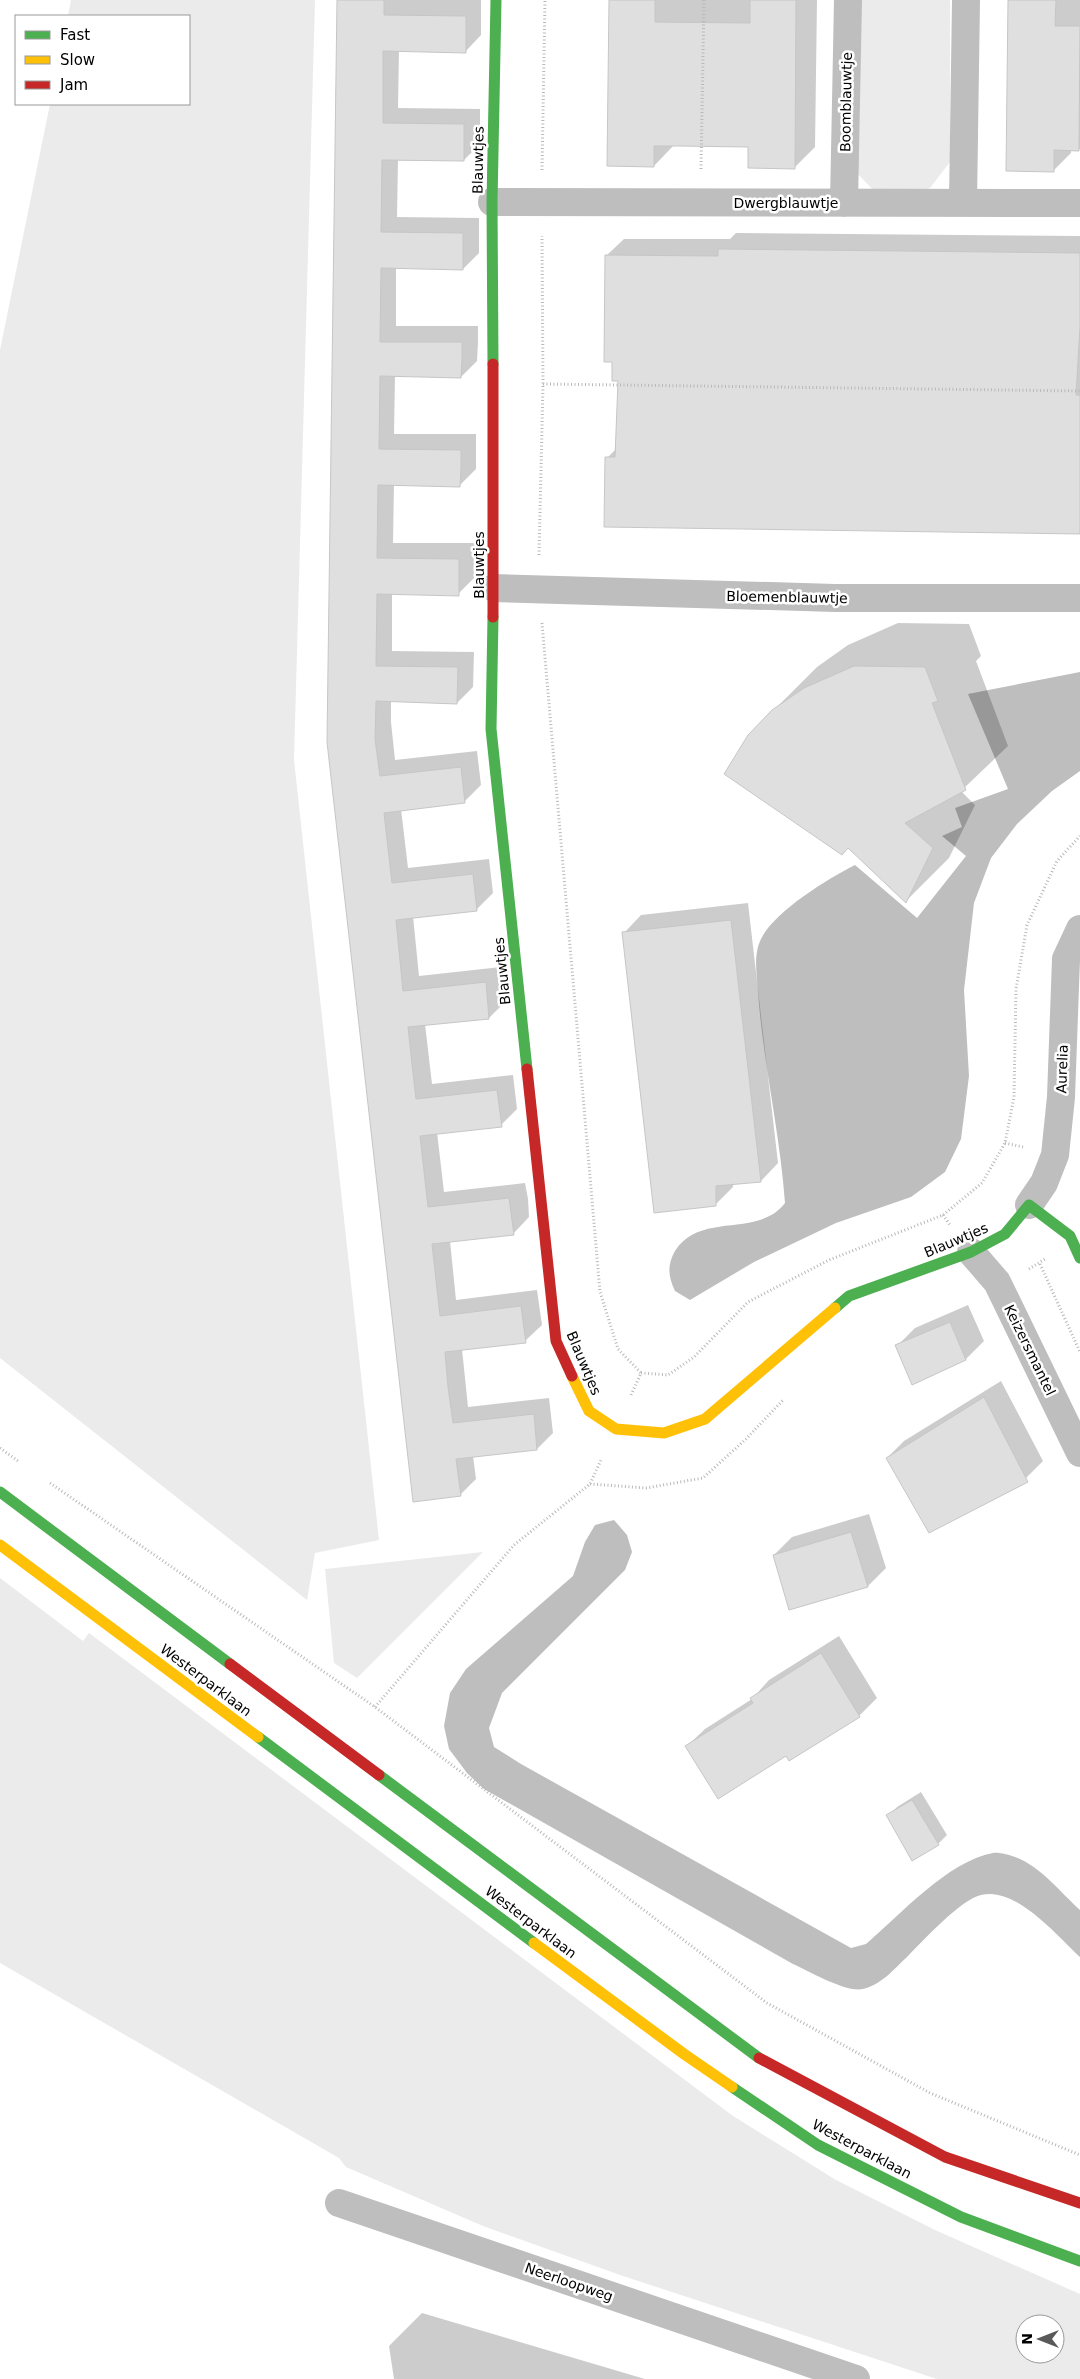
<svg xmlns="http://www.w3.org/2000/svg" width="1080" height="2379" font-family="'DejaVu Sans',sans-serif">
  <rect width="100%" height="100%" fill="#fff"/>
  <!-- green -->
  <path fill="#ebebeb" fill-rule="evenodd" d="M 71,0 L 315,0 L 294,760 L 379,1540 L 315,1553 L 307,1600 L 0,1358 L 0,350 L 50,104 L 189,104 L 189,16 L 68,16 Z
    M 858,0 L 950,0 L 950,162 L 930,188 L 919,191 L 875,192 L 857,173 Z
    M 483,1552 L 357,1678 L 334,1663 L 325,1569 Z
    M 0,1578 L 83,1641 L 89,1633 L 733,2116 L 836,2180 L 935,2230 L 1080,2294 L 1080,2379 L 937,2379 L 623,2276 L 483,2226 L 346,2167 L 339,2158 L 0,1963 ZM 1025,2324 L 1055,2324 L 1055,2354 L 1025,2354 Z"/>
  <!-- water -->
  <path fill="#bebebe" d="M 1080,672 L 1080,771 L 1052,791 L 1017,824 L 991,858 L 974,903 L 964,990 L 969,1076 L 961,1139 L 945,1172 L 911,1197 L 836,1223 L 754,1262 L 690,1300 L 675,1291 C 668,1276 667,1265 675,1251 C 694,1221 731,1229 760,1220 C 771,1216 778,1212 785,1203 C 780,1132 763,1063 758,992 C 757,975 753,955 761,939 C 774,912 827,879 855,865 L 917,918 L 966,856 L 942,836 L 962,827 L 955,808 L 1008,789 L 968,694 Z
    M 614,1520 L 627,1535 L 632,1552 L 625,1570 L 502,1693 L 489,1728 L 494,1747 L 521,1764 L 851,1948 L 866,1944 C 900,1915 948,1861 993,1853 C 999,1852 1009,1855 1015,1857 C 1040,1866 1061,1893 1080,1910 L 1080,1957 C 1057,1936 1016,1886 981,1895 C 961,1899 922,1942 906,1958 C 894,1969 881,1985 863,1989 C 846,1993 809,1971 793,1964 L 484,1789 L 467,1773 L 449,1749 L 444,1726 L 450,1693 L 466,1669 L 573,1576 L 585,1542 L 595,1525 Z"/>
  <!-- shadow -->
  <path fill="#0003" d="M 338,0 L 481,0 L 481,35 L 465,52 L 399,50 L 398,108 L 480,109 L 480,144 L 464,160 L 398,159 L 397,217 L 479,218 L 479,253 L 463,269 L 396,267 L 396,326 L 478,326 L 478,343 L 477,361 L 461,377 L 395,376 L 394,434 L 476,434 L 476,469 L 459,486 L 394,484 L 393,543 L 475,543 L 475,561 L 474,578 L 458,594 L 392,593 L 392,651 L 474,652 L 473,687 L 457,703 L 391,701 L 391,722 L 395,760 L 477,751 L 481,785 L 464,802 L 401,809 L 408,868 L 489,859 L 493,893 L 477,909 L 413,916 L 419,976 L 501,967 L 505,1002 L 489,1018 L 425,1024 L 432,1084 L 513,1075 L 517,1109 L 501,1125 L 437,1132 L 444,1192 L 525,1183 L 528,1199 L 529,1217 L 513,1234 L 450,1241 L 456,1300 L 537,1290 L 542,1325 L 525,1341 L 462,1349 L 468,1407 L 549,1398 L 553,1433 L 537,1449 L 473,1456 L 476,1479 L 460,1495 L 328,742 Z
    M 610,0 L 817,0 L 815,147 L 795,167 L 750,145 L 674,145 L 654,166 Z
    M 1009,0 L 1080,0 L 1080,149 L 1071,149 L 1071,153 L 1053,171 Z
    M 736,233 L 1080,236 L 1080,532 L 607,458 L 617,448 L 619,380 L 607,255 L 624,239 L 730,239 Z
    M 898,623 L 969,624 L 981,656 L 976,661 L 1008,746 L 961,791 L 975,805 L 949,858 L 906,901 L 754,730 L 817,667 L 848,645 Z
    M 748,903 L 778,1163 L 761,1181 L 733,1184 L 733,1187 L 715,1205 L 624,933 L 641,915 Z
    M 968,1305 L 984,1341 L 966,1359 L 913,1383 L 897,1346 L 915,1328 Z
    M 1001,1381 L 1043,1461 L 1026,1478 L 887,1458 L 904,1441 Z
    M 869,1514 L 886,1568 L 868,1586 L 774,1555 L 792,1537 Z
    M 839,1636 L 877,1698 L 859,1716 L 787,1754 L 686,1747 L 705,1729 L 752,1699 L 769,1680 Z
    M 921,1792 L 947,1835 L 938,1844 L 888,1816 L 897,1807 Z
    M 422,2313 L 645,2379 L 394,2379 L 389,2346 Z"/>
  <!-- building -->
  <path fill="#dfdfdf" stroke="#c6c6c6" d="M 337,0 L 384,0 L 384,15 L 466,16 L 466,53 L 383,51 L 383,123 L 464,124 L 464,161 L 382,160 L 381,232 L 463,233 L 463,270 L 381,268 L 380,342 L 462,342 L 462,360 L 461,378 L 380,376 L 379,449 L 461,450 L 461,469 L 460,487 L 378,485 L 377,558 L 459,559 L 459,596 L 377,594 L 376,666 L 458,667 L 457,704 L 376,701 L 375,739 L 380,776 L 461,767 L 465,803 L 384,813 L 392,883 L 473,874 L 477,911 L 396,920 L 403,991 L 486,982 L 489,1019 L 408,1027 L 412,1064 L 416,1099 L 497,1090 L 502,1127 L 420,1136 L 424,1171 L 428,1207 L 509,1198 L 514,1235 L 432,1244 L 440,1316 L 521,1306 L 526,1343 L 445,1352 L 448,1387 L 453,1423 L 534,1414 L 537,1450 L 456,1459 L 461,1496 L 413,1502 L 327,742 Z
    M 609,0 L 655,0 L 655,22 L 750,23 L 750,0 L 796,0 L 795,169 L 748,168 L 748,147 L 679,146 L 654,146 L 654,167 L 607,166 Z
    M 1008,0 L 1056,0 L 1055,26 L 1080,26 L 1079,151 L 1054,150 L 1054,172 L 1006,171 Z
    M 718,249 L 1080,253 L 1080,327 L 1076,395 L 1080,395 L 1080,534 L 604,527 L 605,457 L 615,457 L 618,381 L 612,381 L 612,362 L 604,362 L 605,255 L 718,256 Z
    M 854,666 L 925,667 L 938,701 L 932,703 L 966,790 L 905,823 L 933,848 L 906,903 L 848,848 L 842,855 L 724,774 L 748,735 L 772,710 L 804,688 Z
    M 731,920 L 761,1182 L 716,1186 L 716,1206 L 654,1213 L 622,932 Z
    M 950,1322 L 966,1360 L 912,1385 L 895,1345 Z
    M 984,1397 L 1028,1482 L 929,1533 L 886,1458 Z
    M 851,1532 L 868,1587 L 789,1610 L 773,1555 Z
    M 821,1653 L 860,1717 L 789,1761 L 786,1756 L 718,1799 L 685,1746 L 753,1703 L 750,1698 Z
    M 912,1800 L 939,1845 L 912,1861 L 886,1815 Z"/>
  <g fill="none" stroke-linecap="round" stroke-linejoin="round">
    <!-- path -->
    <path stroke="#b9b9b9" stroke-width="3" stroke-dasharray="1 2.5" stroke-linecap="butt" d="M 701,169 L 704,0
      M 542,170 L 545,0
      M 543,384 L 1080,391
      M 539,555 L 543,384 L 542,236
      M 542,623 L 600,1292 L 618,1349 L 641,1373
      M 1005,1143 L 1023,1147
      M 943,1215 L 950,1225
      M 1040,1264 L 1080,1352
      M 1029,1269 L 1045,1259
      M 641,1373 L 668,1375 L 694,1357 L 748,1302 L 829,1260 L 943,1215 L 982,1183 L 1005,1143 L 1014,1097 L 1016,989 L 1027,925 L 1057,861 L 1080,836
      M 631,1395 L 641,1373
      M 0,1448 L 18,1461
      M 50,1483 L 375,1707 L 767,2003 L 930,2093 L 1080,2155
      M 590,1484 L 646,1488 L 703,1478 L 746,1439 L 784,1399
      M 375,1707 L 514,1545 L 590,1484 L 601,1460"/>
    <!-- street -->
    <path stroke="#bebebe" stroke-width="28" d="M 492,202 L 1080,203
      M 844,203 L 848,0
      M 963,203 L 966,0
      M 494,588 L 835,598 L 1080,598
      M 1029,1205 L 1044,1183 L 1055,1155 L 1061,1097 L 1066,959 L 1080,929
      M 971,1252 L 997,1282 L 1080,1453
      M 339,2203 L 856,2379"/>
    <!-- fast -->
    <path stroke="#4caf50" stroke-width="11" d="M 493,364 L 492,202 L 496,0
      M 493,617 L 491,729 L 527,1069
      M 835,1308 L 849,1296 L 971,1252 L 1005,1234 L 1029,1205 L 1070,1236 L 1080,1258
      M 0,1492 L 230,1664
      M 258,1737 L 534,1943
      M 379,1775 L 759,2058
      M 732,2087 L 818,2145 L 961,2217 L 1080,2261"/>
    <!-- slow -->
    <path stroke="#ffc107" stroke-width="11" d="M 572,1376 L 589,1411 L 616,1429 L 664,1433 L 705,1419 L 835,1308
      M 0,1545 L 258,1737
      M 534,1943 L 684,2054 L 732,2087"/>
    <!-- jam -->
    <path stroke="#c62828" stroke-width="11" d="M 493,364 L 493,617
      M 527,1069 L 556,1341 L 572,1376
      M 230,1664 L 379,1775
      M 759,2058 L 945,2157 L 1080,2203"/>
  </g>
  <g text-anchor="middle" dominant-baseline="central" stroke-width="5" stroke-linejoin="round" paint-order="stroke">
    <!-- street labels -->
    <g font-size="14" fill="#000" stroke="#fff">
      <text transform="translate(846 102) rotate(-89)">Boomblauwtje</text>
      <text transform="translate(478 160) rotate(-89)">Blauwtjes</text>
      <text x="786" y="203">Dwergblauwtje</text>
      <text transform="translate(479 565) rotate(-90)">Blauwtjes</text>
      <text transform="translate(787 597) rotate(1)">Bloemenblauwtje</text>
      <text transform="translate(502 971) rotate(-96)">Blauwtjes</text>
      <text transform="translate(1062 1069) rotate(-88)">Aurelia</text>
      <text transform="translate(956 1240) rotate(-23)">Blauwtjes</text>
      <text transform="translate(1030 1350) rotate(64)">Keizersmantel</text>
      <text transform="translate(584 1363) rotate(67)">Blauwtjes</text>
      <text transform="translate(206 1680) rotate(37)">Westerparklaan</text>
      <text transform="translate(531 1922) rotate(37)">Westerparklaan</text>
      <text transform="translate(862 2149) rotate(28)">Westerparklaan</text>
      <text transform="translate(569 2282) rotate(19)">Neerloopweg</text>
    </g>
  </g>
  <!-- legend -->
  <rect x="15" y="15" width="175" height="90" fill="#ffffff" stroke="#999999"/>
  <rect x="25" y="31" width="25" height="8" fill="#4caf50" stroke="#999999"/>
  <text x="60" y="40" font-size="15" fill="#000000">Fast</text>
  <rect x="25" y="56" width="25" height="8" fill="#ffc107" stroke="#999999"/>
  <text x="60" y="65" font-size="15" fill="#000000">Slow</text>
  <rect x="25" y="81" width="25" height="8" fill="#c62828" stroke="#999999"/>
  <text x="60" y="90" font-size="15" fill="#000000">Jam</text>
  <!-- north arrow -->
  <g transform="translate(1040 2339) rotate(270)"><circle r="24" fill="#ffffff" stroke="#999999"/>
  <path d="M0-4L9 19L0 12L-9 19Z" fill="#595959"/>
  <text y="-8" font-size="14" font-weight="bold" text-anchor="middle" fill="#000000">N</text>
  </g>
</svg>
